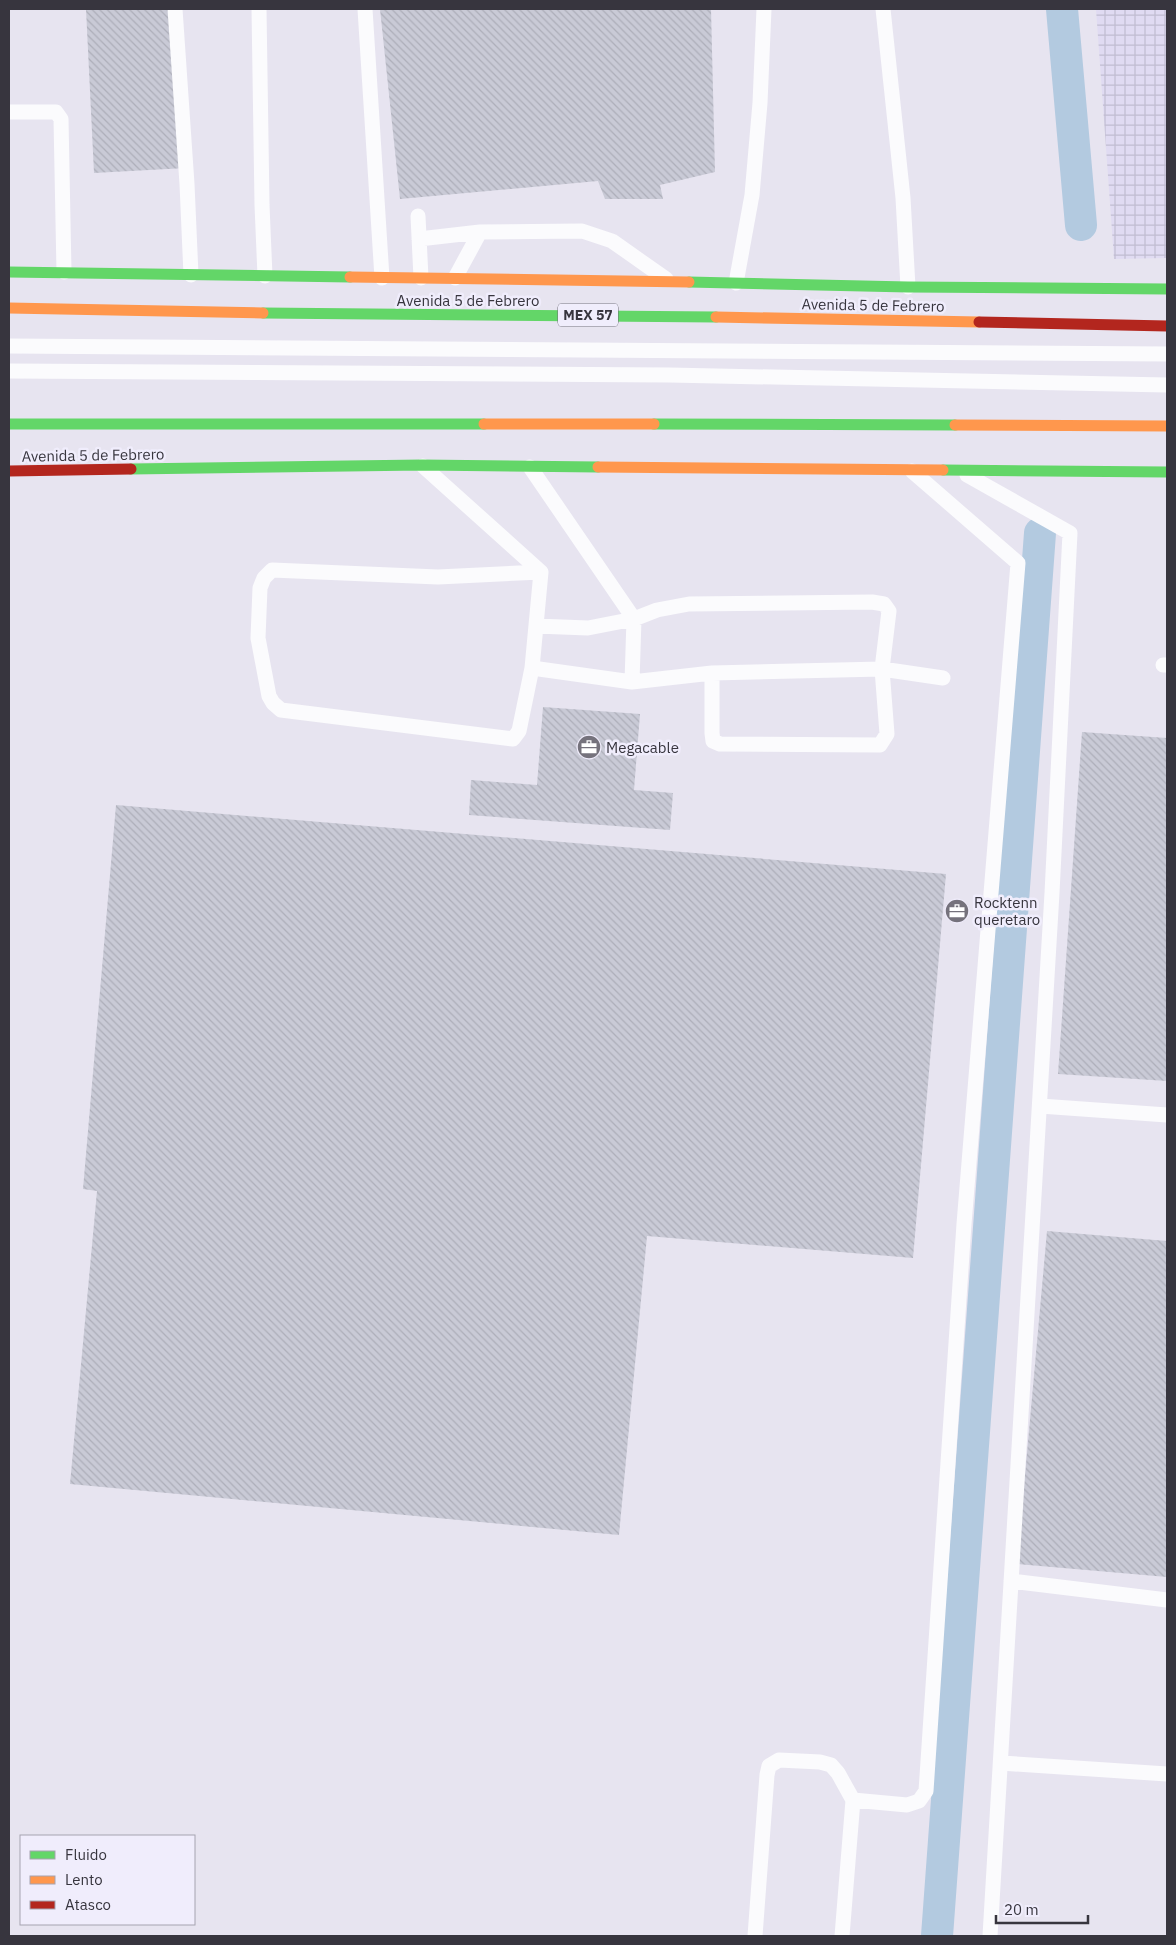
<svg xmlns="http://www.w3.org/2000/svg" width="1176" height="1945" font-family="'IBM Plex Sans',sans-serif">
  <defs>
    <pattern id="industrial-grid" width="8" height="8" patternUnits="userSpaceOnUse" patternTransform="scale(1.25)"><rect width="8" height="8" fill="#e0dbf2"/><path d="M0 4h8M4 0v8" fill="none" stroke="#c1bdd1"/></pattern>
    <pattern id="building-back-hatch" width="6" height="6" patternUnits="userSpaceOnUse" patternTransform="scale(1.25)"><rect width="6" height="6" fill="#c9cad6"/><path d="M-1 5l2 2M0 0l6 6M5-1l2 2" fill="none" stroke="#adaeb9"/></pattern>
  </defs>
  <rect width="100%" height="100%" fill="#e7e4f0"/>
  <!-- industrial -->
  <path fill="url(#industrial-grid)" d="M 1096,9 L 1167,9 L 1167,258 L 1114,259 Z"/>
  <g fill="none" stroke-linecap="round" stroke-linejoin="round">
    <!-- canal -->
    <path stroke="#b3cae0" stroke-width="32" d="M 1062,9 L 1081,225
      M 937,1936 L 1040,533"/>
  </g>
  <!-- building -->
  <path fill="url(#building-back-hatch)" d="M 86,9 L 171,9 L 186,168 L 94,173 Z
    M 380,9 L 711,9 L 715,172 L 660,185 L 663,199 L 605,199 L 598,181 L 400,199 Z
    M 543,707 L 640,714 L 634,790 L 673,793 L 670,830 L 469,815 L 471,780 L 537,785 Z
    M 1082,732 L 1167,738 L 1167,1081 L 1058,1074 Z
    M 116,805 L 946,874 L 913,1258 L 647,1236 L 619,1535 L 70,1484 L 97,1191 L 83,1189 Z
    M 1047,1231 L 1167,1241 L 1167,1577 L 1017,1564 Z"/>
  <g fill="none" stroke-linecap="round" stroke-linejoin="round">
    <!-- lane -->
    <path stroke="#fbfbfd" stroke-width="15" d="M 175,9 L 187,184 L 191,275
      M 259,9 L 262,205 L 265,276
      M 365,9 L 382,278
      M 883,9 L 903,198 L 908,287
      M 9,112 L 56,112 L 61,119 L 64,272
      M 418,216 L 421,278
      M 419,239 L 480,232
      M 455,278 L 480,232 L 582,231 L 612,241 L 666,279
      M 736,283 L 752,195 L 760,103 L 764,9
      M 9,346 L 1167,354
      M 9,371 L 669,375 L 1167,385
      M 423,466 L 541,572
      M 530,467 L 634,619 L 632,682 L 532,668 L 519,731 L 513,739 L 281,710 L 273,703 L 269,696 L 258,638 L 260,588 L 264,578 L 272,570 L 438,577 L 541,572
      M 967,475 L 1070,533 L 1052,893 L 990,1936
      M 536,626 L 588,628 L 634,619 L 657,610 L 689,604 L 872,602 L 884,604 L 889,611 L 882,669 L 887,734 L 880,745 L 720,744 L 713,741 L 712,733 L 712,673
      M 1163,665 L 1167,665
      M 532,668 L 541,572
      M 632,682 L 712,673 L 882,669 L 943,678
      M 1040,1106 L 1167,1115
      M 1011,1581 L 1167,1600
      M 1001,1763 L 1167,1774
      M 853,1800 L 907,1805 L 919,1801 L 926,1791 L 964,1224 L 1018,563 L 912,471
      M 755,1936 L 767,1775 L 769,1766 L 779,1760 L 820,1762 L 831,1765 L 838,1773 L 853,1800 L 842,1936"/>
    <!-- fast -->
    <path stroke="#63d668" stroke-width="11" d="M 9,272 L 350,277
      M 689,282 L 908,287 L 1167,289
      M 263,313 L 716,317
      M 9,424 L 484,424
      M 654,424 L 955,425
      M 131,469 L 422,465 L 598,467
      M 943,470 L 1167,472"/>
    <!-- slow -->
    <path stroke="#ff974d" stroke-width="11" d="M 350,277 L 689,282
      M 9,308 L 263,313
      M 716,317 L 979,322
      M 484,424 L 654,424
      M 955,425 L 1167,426
      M 598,467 L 943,470"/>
    <!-- jam -->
    <path stroke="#b3261e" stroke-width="11" d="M 979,322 L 1167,326
      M 9,471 L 131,469"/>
  </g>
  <!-- icons -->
  <defs>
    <g id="office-disc" transform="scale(1.25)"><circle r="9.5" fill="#75727c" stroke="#f0edfc"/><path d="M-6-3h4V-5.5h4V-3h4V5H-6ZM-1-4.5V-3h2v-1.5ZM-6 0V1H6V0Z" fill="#fff"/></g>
  </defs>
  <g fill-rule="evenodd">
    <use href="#office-disc" x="589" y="747"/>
    <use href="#office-disc" x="957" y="911"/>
  </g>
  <g text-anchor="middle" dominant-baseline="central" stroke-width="5" stroke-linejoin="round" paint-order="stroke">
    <!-- shield labels -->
    <rect fill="#f0edfc" stroke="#6e6c77" stroke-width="1" x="558" y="303.5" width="60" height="23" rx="4"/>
    <g font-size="14" font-weight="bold" fill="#37353e">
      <text x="588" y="315">MEX 57</text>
    </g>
    <!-- street labels -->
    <g font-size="15" fill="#37353e" stroke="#f0edfc">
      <text x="468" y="300">Avenida 5 de Febrero</text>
      <text transform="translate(873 305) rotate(1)">Avenida 5 de Febrero</text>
      <text transform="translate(93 455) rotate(-1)">Avenida 5 de Febrero</text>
    </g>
    <!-- poi labels -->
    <g font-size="15" fill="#37353e" stroke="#f0edfc" text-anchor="start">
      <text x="606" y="747">Megacable</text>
      <text x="974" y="902">Rocktenn<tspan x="974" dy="17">queretaro</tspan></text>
    </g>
  </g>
  <!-- border -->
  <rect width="1176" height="1945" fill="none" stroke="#37353e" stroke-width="20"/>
  <!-- legend -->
  <rect x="20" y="1835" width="175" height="90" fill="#f0edfc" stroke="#a6a3b0"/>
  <rect x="30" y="1851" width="25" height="8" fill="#63d668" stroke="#a6a3b0"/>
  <text x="65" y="1860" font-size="15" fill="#37353e">Fluido</text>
  <rect x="30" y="1876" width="25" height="8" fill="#ff974d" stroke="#a6a3b0"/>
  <text x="65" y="1885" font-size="15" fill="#37353e">Lento</text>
  <rect x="30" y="1901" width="25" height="8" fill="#b3261e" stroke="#a6a3b0"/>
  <text x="65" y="1910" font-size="15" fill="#37353e">Atasco</text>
  <!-- scale -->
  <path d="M996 1915v8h92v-8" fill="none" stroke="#37353e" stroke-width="2.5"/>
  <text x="1004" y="1915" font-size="15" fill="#37353e" stroke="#f0edfc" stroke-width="4" paint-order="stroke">20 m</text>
</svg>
